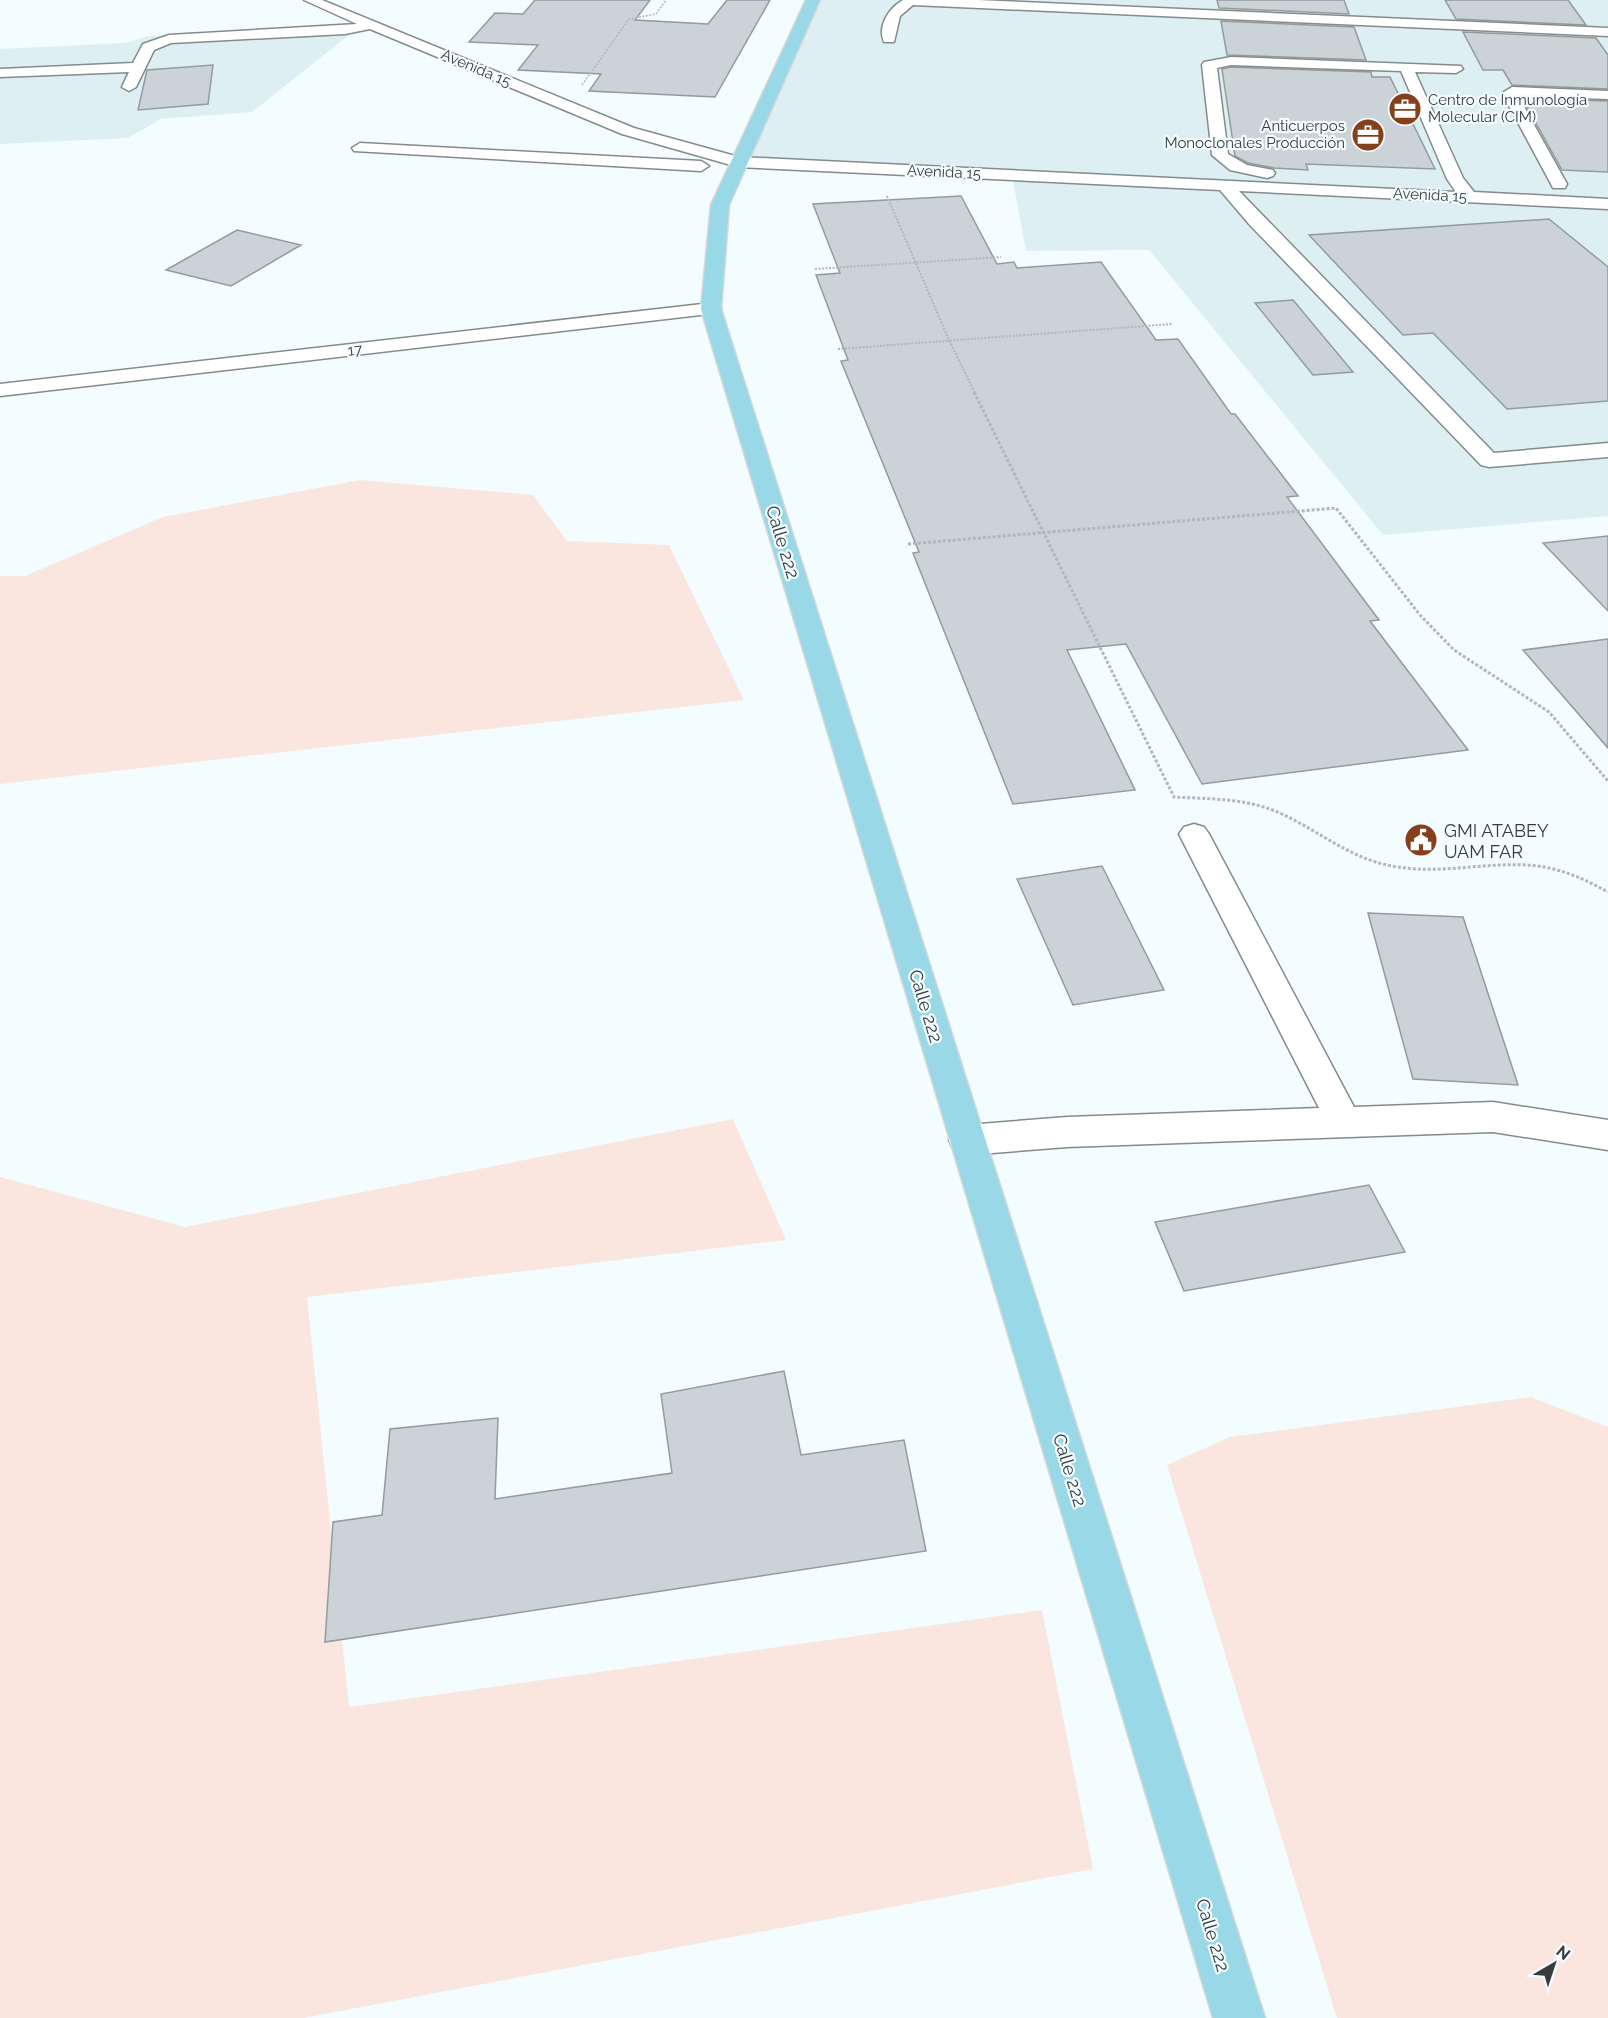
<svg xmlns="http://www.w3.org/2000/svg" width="1608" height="2018" font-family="Raleway,sans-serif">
  <rect width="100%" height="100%" fill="#f3fcff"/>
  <!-- built -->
  <path fill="#deeff4" d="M 813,0 L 1608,0 L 1608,199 L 1222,180 L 1224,184 L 1608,204 L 1608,516 L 1383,535 L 1149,250 L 1026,251 L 1013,181 L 1194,184 L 738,162 Z
    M 326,27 L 349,35 L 252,112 L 161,119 L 128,138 L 0,144 L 0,49 L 125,43 L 150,36 Z"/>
  <!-- green -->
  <path fill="#fae6de" d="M 360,480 L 533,495 L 567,541 L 669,545 L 744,700 L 0,784 L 0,576 L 25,576 L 163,517 Z
    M 733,1119 L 786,1240 L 307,1297 L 349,1707 L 1042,1610 L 1093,1869 L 303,2018 L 0,2018 L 0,1177 L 185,1227 Z
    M 1531,1397 L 1608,1427 L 1608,2018 L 1337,2018 L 1167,1465 L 1230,1437 Z"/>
  <!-- building -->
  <path fill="#cbd3d6" stroke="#929b9d" stroke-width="1.5" d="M 535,0 L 650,0 L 635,20 L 708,24 L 727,0 L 770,0 L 715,97 L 589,91 L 601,74 L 518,70 L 538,45 L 469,42 L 495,13 L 523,14 Z
    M 1217,0 L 1344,0 L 1349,14 L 1219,8 Z
    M 1445,0 L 1568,0 L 1586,25 L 1456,19 Z
    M 1221,21 L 1354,27 L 1366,60 L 1227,55 Z
    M 1463,32 L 1596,38 L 1608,55 L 1608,89 L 1512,85 L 1503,70 L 1483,70 Z
    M 213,65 L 208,104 L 138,110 L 147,70 Z
    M 1231,67 L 1371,72 L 1372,77 L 1390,77 L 1435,169 L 1306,164 L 1308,170 L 1274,168 L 1248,163 L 1235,156 L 1222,69 Z
    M 1522,98 L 1608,101 L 1608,172 L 1562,170 Z
    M 961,196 L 997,264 L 1014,262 L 1017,268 L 1101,262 L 1156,340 L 1178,339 L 1231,414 L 1235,414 L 1298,496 L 1287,497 L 1379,620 L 1370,621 L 1468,750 L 1202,784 L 1126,644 L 1067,650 L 1135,790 L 1013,804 L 913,553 L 919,552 L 841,361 L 848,360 L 816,275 L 840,273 L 813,204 Z
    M 1549,219 L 1608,267 L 1608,401 L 1507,409 L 1433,333 L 1403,335 L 1309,235 Z
    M 237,230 L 301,245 L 231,286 L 166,270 Z
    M 1293,300 L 1353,372 L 1313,375 L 1255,303 Z
    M 1608,536 L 1608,611 L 1543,543 Z
    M 1608,639 L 1608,748 L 1523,650 Z
    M 1102,866 L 1164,990 L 1073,1005 L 1017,879 Z
    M 1368,913 L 1463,917 L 1518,1085 L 1413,1079 Z
    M 1369,1185 L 1405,1252 L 1184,1291 L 1155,1222 Z
    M 784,1371 L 801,1455 L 904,1440 L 926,1551 L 325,1642 L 333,1522 L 382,1515 L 390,1429 L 498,1418 L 495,1499 L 672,1473 L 661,1394 Z"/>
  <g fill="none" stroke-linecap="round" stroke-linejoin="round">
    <!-- minor casing -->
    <g stroke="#838b8d" stroke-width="3">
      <path id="minor" d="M 304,0 L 322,0 L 634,128 L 739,157 L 1456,192 L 1447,179 L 1401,71 L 1231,65 L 1217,68 L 1228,154 L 1247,165 L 1273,170 L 1275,173 L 1273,176 L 1267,178 L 1230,170 L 1212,155 L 1202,65 L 1204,62 L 1231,57 L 1461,66 L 1463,69 L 1456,73 L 1415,72 L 1463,178 L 1474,192 L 1608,199 L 1608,209 L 1239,191 L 1494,453 L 1608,443 L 1608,457 L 1489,467 L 1481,465 L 1249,224 L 1220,190 L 738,167 L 622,134 L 370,29 L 345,34 L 171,43 L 154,50 L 136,87 L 129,91 L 122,87 L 129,72 L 0,77 L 0,69 L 133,63 L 143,44 L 169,35 L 357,24 Z
        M 903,0 L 977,0 L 1608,28 L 1608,36 L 913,5 L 900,16 L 894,42 L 884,42 C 877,26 889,8 903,0 Z
        M 1512,87 L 1608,91 L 1608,99 L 1518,96 L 1567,184 L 1565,188 L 1553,188 L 1551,184 L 1502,93 Z
        M 360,143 L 701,161 L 709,166 L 701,171 L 354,151 L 352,148 Z
        M 711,303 L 718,305 L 721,309 L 718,313 L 0,396 L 0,384 Z
        M 1194,824 L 1204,827 L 1209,834 L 1354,1107 L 1493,1102 L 1608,1120 L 1608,1150 L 1493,1132 L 1067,1147 L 967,1155 L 954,1151 L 949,1140 L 954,1129 L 967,1125 L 1067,1117 L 1319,1108 L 1179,834 L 1184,827 Z"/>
    </g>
    <!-- major casing -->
    <g stroke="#d7d8d8" stroke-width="3">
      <path id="major" d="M 806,0 L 820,0 L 729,205 L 721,309 L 1265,2018 L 1213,2018 L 701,309 L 711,205 Z"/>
    </g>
    <!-- path-far2 -->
    <path stroke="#b1b7ba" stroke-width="1.5" stroke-dasharray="2 1.5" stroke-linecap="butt" d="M 582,85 L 629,19 L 656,14 L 666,0"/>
    <!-- path-far1 -->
    <path stroke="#b1b7ba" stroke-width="2" stroke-dasharray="2 1.5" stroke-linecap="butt" d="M 887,196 L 949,340 L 975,393
      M 815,269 L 1001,257
      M 838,349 L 1172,324"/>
    <!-- path -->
    <path stroke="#b1b7ba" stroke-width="3" stroke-dasharray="3 2" stroke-linecap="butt" d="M 974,392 L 1174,797 C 1210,799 1248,798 1282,814 C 1321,832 1353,861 1398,867 C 1446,875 1496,859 1544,867 C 1567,871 1588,881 1608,892
      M 908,544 L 1336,508 L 1420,615 L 1454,650 L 1549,712 L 1608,781"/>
    <!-- minor -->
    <use href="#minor" fill="#fff" fill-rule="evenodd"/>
    <!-- major -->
    <use href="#major" fill="#99d8e7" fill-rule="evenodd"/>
  </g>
  <!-- icons -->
  <defs>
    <g id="office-disc" transform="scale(1.725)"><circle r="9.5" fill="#853f1b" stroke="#f3fcff"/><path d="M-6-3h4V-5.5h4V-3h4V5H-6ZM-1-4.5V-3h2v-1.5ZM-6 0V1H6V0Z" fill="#fff"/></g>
    <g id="civic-disc" transform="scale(1.725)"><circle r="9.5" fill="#853f1b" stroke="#f3fcff"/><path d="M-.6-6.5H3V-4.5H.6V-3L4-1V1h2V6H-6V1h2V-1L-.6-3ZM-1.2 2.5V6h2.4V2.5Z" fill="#fff"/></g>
  </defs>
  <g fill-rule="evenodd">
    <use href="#office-disc" x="1405" y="109"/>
    <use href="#office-disc" x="1368" y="135"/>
    <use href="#civic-disc" x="1421" y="840"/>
  </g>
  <g text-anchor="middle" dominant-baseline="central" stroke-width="4.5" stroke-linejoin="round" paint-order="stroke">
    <!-- far-street labels -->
    <g font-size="15" fill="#393c3d" stroke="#f3fcff">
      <text transform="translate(476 68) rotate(23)">Avenida 15</text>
      <text transform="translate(944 172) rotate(3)">Avenida 15</text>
      <text transform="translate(1430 195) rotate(3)">Avenida 15</text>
      <text transform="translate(355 350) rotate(-6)">17</text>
    </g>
    <!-- far-poi labels -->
    <g font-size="15" fill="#393c3d" stroke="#f3fcff" text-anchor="start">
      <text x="1428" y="100">Centro de Inmunología<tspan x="1428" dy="17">Molecular (CIM)</tspan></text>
      <text x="1345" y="126" text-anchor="end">Anticuerpos<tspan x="1345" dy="17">Monoclonales Producción</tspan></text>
    </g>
    <!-- street labels -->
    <g font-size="18" fill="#393c3d" stroke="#f3fcff">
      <text transform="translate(783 542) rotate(73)">Calle 222</text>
      <text transform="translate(926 1006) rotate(73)">Calle 222</text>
      <text transform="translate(1070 1470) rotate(73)">Calle 222</text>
      <text transform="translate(1213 1935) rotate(73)">Calle 222</text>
    </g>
    <!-- poi labels -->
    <g font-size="18" fill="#393c3d" stroke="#f3fcff" text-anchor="start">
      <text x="1444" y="830">GMI ATABEY<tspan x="1444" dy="21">UAM FAR</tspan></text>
    </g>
  </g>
  <!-- north arrow -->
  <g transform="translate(1554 1964) rotate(39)" stroke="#f3fcff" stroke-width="4.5" paint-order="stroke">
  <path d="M0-4.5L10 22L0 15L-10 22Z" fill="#393c3d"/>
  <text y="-9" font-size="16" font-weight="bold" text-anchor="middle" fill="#393c3d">N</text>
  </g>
</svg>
